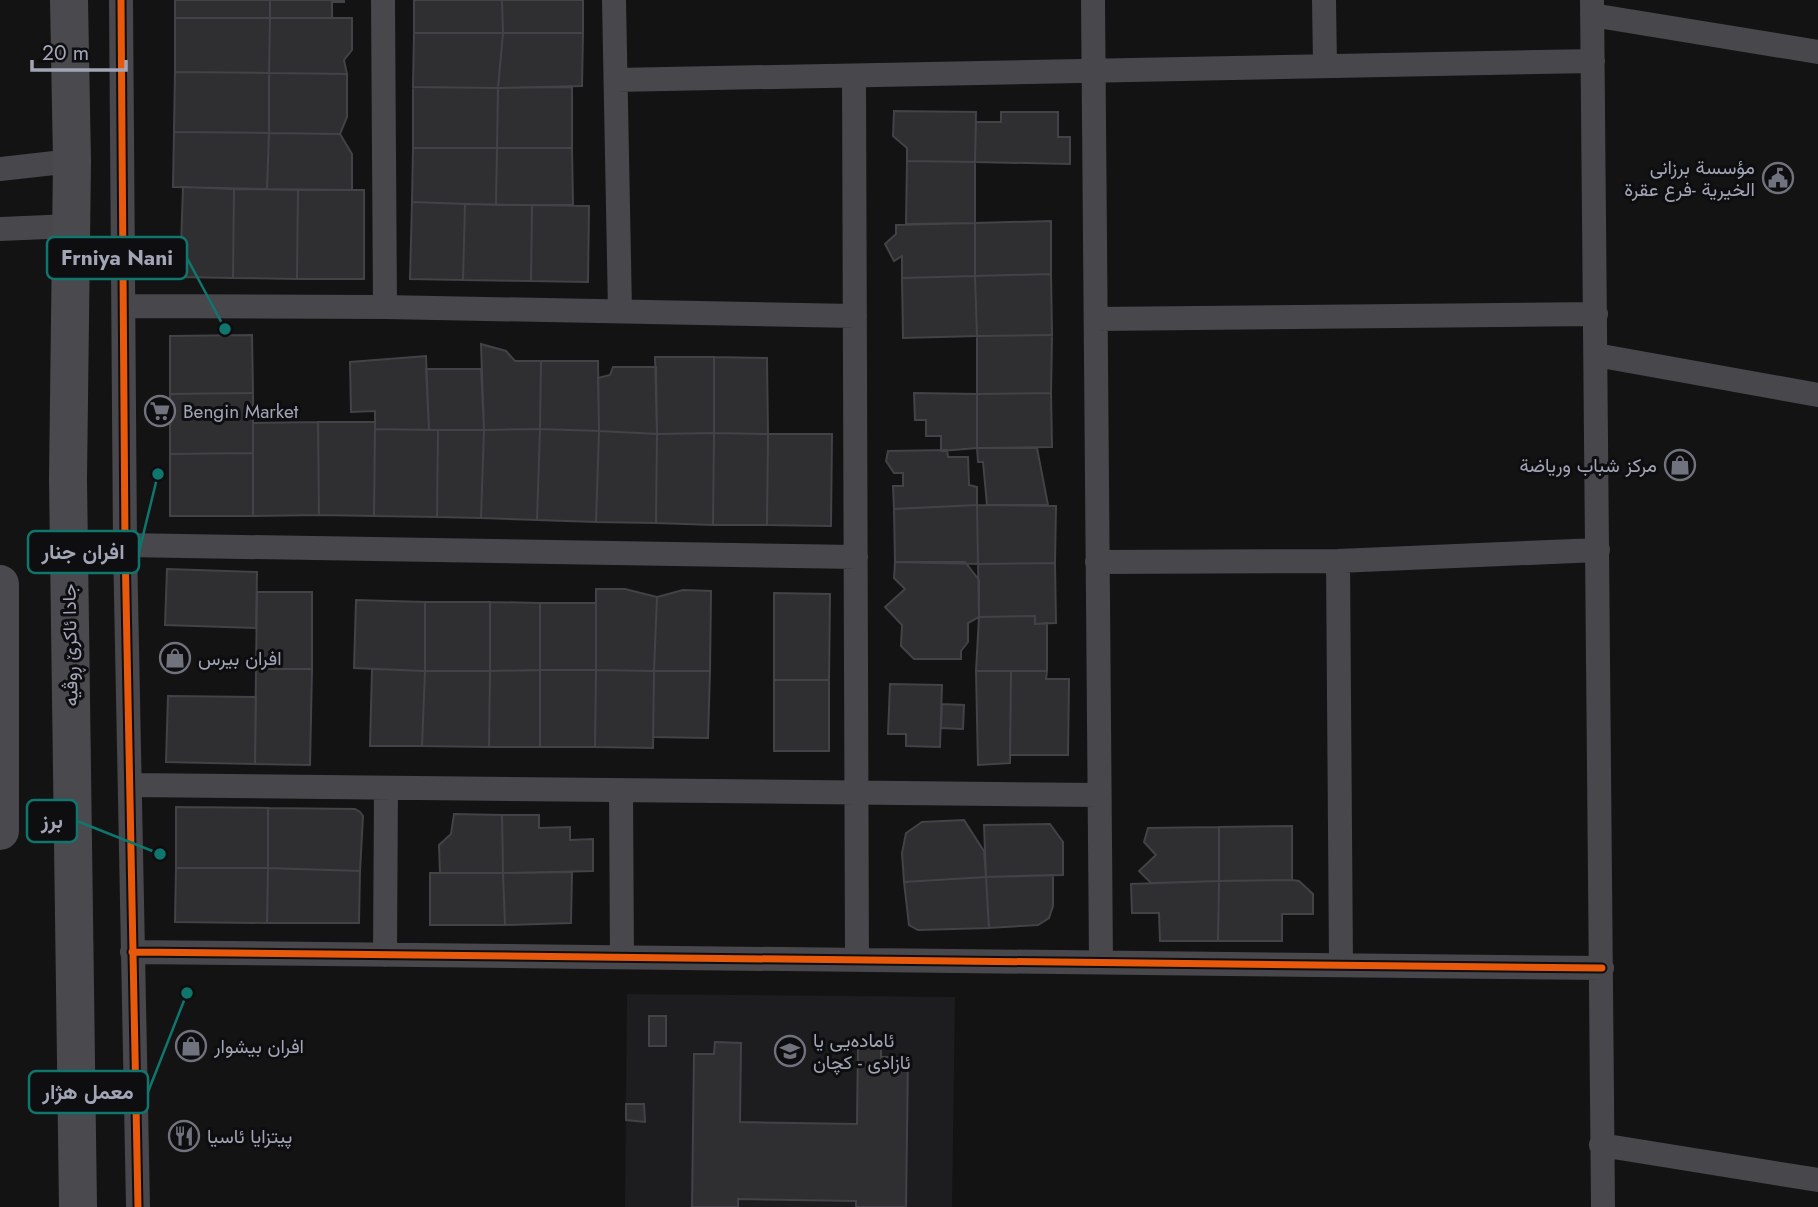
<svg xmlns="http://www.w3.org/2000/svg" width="1818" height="1207" font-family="Jost,Vazirmatn,sans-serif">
  <rect width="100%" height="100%" fill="#131313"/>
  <!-- built -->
  <path fill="#1d1d1f" d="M 627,994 L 955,997 L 952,1207 L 625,1207 Z"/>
  <!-- building -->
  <path fill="#2f2f31" stroke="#424247" stroke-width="2" d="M 175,0 L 270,0 L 270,18 L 175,18 Z
    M 270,0 L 344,0 L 344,2 L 332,2 L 332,18 L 270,18 Z
    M 414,0 L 502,0 L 503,33 L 414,33 Z
    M 502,0 L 583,0 L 583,33 L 503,33 Z
    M 175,18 L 270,18 L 269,73 L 175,72 Z
    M 270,18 L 352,18 L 352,50 L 344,60 L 347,74 L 269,73 Z
    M 414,33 L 503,33 L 498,88 L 413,87 Z
    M 503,33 L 583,33 L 582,86 L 498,88 Z
    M 175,72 L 269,73 L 269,133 L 174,132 Z
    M 269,73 L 347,74 L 347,117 L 340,134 L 269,133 Z
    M 413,87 L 498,88 L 497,148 L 413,148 Z
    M 572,87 L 572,148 L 497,148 L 498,88 Z
    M 894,111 L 976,112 L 975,162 L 907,161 L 907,148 L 893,136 Z
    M 1001,112 L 1058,112 L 1058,137 L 1070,137 L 1070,164 L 975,162 L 976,122 L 1001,122 Z
    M 174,132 L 269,133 L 267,189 L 173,187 Z
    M 269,133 L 340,134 L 352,154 L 352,190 L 267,189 Z
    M 413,148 L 497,148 L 496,205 L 412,202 Z
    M 497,148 L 572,148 L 573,205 L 496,205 Z
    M 907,161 L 975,162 L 975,223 L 906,224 Z
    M 183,187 L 234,189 L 233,278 L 180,277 Z
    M 234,189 L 298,190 L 297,279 L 233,278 Z
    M 298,190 L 364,190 L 364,279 L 297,279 Z
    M 412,202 L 465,204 L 463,280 L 410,279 Z
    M 465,204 L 532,205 L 531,281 L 463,280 Z
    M 532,205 L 589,206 L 588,282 L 531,281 Z
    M 1051,221 L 1051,274 L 975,276 L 975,223 Z
    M 975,223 L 975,276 L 902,278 L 902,256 L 894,261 L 885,244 L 896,234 L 896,225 Z
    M 1051,274 L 1052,335 L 977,336 L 975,276 Z
    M 975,276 L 977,336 L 903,338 L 902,278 Z
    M 252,335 L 253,393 L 170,394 L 170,336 Z
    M 1052,335 L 1051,393 L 977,394 L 977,336 Z
    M 481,344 L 506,351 L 515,361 L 541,361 L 540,429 L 484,430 Z
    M 426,356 L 429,430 L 375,429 L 375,411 L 351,412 L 350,362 Z
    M 655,357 L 714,357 L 714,433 L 657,434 Z
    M 714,357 L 767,358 L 768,434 L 714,433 Z
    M 541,361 L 598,361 L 599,431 L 540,429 Z
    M 613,367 L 656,367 L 657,434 L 599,431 L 598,378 L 610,375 Z
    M 426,369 L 481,369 L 484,430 L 429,430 Z
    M 253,393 L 253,453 L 170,454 L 170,394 Z
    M 914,393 L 977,394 L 977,448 L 941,451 L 941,436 L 926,436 L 926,420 L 915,420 Z
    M 1051,393 L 1052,447 L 977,448 L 977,394 Z
    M 318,422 L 375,422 L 374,516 L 319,515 Z
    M 318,422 L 319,515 L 253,516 L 253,423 Z
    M 375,429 L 438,430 L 437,517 L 374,516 Z
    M 540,429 L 537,520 L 481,518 L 484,430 Z
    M 540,429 L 599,431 L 596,522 L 537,520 Z
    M 438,430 L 484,430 L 481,518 L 437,517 Z
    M 599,431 L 657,434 L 656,523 L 596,522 Z
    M 714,433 L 713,525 L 656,523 L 657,434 Z
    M 714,433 L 768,434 L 767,525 L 713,525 Z
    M 768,434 L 832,434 L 831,526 L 767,525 Z
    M 977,448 L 1037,448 L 1048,505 L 987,505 L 983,462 L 978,462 Z
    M 947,450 L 948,457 L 968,457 L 969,485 L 977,487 L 977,505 L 894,509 L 893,486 L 903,486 L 903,473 L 894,473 L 886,461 L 888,451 Z
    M 253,453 L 253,516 L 170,516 L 170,454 Z
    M 977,505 L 1056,506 L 1055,563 L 978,564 Z
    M 977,505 L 978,564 L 895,562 L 894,509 Z
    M 895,562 L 965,562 L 979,580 L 979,617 L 968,623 L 968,642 L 961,651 L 961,659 L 914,659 L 901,646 L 902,625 L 885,607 L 905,589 L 894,578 Z
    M 1055,563 L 1056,623 L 1035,624 L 1035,616 L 979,617 L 978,564 Z
    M 167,569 L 257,572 L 256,628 L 165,625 Z
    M 596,589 L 625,589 L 657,597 L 654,671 L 596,670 Z
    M 683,590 L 711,591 L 710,671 L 654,671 L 657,597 Z
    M 257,592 L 312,592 L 312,669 L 256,669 Z
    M 774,593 L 830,594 L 829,680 L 774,680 Z
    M 356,600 L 425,602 L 425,671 L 354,668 Z
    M 425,602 L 490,602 L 490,671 L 425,671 Z
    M 490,602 L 540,603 L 540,670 L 490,671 Z
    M 540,603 L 596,603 L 596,670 L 540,670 Z
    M 1035,616 L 1035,624 L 1047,623 L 1047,671 L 976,671 L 979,617 Z
    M 256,669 L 312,669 L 310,765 L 255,764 Z
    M 372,669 L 425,671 L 422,746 L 370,746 Z
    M 540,670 L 540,747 L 489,747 L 490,671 Z
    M 540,670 L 596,670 L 595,747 L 540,747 Z
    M 596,670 L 654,671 L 653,748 L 595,747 Z
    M 425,671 L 490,671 L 489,747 L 422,746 Z
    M 654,671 L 710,671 L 708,738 L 653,737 Z
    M 976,671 L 1011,671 L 1010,763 L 978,765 Z
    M 1011,671 L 1047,671 L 1046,679 L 1069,679 L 1068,755 L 1010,755 Z
    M 774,680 L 829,680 L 829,751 L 774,751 Z
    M 890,684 L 942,685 L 940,747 L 906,746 L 906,734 L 888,734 Z
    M 168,696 L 256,697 L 255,764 L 166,762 Z
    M 942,704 L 964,705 L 963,729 L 941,728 Z
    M 176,807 L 268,808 L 268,868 L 176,868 Z
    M 268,808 L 355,809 L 360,812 L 363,816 L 360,871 L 268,868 Z
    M 454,814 L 502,815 L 503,873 L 440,873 L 439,845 L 451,834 Z
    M 502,815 L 539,815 L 539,828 L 570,827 L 570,840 L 593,839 L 593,871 L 503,873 Z
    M 964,820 L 984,851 L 986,877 L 904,882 L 902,853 L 906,833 L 922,822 Z
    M 1050,824 L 1063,842 L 1063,875 L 986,877 L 984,825 Z
    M 1292,826 L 1292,880 L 1219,881 L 1219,827 Z
    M 1219,827 L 1219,881 L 1151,883 L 1139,871 L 1156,855 L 1144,842 L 1148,828 Z
    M 176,868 L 268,868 L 267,923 L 175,922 Z
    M 268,868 L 360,871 L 359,923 L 267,923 Z
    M 572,872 L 571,923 L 505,925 L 503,873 Z
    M 430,873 L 503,873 L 505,925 L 430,925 Z
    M 1053,875 L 1053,906 L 1049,918 L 1038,925 L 989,928 L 986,877 Z
    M 986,877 L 989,928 L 918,930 L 909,925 L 904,882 Z
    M 1292,880 L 1299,881 L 1313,894 L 1313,914 L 1282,914 L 1282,941 L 1218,941 L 1219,881 Z
    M 1219,881 L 1218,941 L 1160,941 L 1159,913 L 1132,913 L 1131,884 Z
    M 649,1016 L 666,1016 L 666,1046 L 649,1046 Z
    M 715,1042 L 741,1043 L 740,1122 L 857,1124 L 858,1044 L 881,1045 L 881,1057 L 908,1057 L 906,1207 L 856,1207 L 856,1201 L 738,1199 L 738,1207 L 692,1207 L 694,1054 L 714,1054 Z
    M 626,1104 L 644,1104 L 645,1122 L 626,1120 Z"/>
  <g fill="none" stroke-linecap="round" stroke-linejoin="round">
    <!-- minor -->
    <path stroke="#47474c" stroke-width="24" d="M 121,0 L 125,545 L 138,1207
      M 383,0 L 385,307
      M 614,0 L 620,311
      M 1093,0 L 1101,962
      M 1324,0 L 1325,66
      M 1592,0 L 1603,1207
      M 1592,15 L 1818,52
      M 854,76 L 857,960
      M 616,80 L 1593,61
      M 0,169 L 72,161
      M 0,229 L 71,226
      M 124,306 L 385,307 L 855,316
      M 1096,319 L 1596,314
      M 1596,355 L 1818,395
      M 125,545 L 856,557
      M 1338,561 L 1341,965
      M 1097,562 L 1338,561 L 1598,550
      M 130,785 L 1099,795
      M 621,791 L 622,957
      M 132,952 L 1602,968
      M 385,955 L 386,788
      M 1601,1145 L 1818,1180"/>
    <!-- trunk -->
    <path stroke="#4a4a4e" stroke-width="38" d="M 69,0 L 72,161 L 68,479 L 78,1207
      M 0,584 L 0,831"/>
    <!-- cycleway casing -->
    <g stroke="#0e0d0f" stroke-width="11">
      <path id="cycleway" d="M 121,0 L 125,545 L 138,1207
        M 132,952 L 1602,968"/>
    </g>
    <!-- cycleway -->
    <use href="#cycleway" stroke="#e8590c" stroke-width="7"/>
  </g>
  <!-- icons -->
  <defs>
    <g id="civic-ring" transform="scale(1.575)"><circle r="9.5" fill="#0e0d0f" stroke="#70727d" stroke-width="1.5"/><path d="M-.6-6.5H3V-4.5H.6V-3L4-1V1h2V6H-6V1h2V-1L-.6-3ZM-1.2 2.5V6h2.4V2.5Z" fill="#70727d"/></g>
    <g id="supermarket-ring" transform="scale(1.575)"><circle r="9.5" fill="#0e0d0f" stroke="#70727d" stroke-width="1.5"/><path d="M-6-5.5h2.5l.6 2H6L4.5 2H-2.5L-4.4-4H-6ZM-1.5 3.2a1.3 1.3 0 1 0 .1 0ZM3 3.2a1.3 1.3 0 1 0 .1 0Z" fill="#70727d"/></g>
    <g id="shop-ring" transform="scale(1.575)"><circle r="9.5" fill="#0e0d0f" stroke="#70727d" stroke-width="1.5"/><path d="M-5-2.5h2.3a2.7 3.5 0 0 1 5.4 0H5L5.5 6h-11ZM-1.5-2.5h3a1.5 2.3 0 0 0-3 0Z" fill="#70727d"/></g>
    <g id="school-ring" transform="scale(1.575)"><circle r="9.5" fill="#0e0d0f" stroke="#70727d" stroke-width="1.5"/><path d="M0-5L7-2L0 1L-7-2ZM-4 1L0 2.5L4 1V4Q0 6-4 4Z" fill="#70727d"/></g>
    <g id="restaurant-ring" transform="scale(1.575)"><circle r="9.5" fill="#0e0d0f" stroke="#70727d" stroke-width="1.5"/><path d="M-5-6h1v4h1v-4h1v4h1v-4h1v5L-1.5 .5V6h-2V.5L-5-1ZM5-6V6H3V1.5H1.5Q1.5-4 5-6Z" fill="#70727d"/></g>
  </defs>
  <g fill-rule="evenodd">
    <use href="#civic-ring" x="1778" y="178"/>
    <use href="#supermarket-ring" x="160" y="411"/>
    <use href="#shop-ring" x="1680" y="465"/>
    <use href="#shop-ring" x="175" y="658"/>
    <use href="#shop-ring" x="191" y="1046"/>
    <use href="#school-ring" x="790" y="1051"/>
    <use href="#restaurant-ring" x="184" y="1136"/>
  </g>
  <g text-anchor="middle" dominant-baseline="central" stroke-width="6" stroke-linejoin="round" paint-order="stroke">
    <!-- poi labels -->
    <g font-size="19" fill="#a2a5b6" stroke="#0e0d0f" text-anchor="start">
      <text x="1755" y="167" text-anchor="end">مؤسسة برزانى<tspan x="1755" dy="22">الخيرية -فرع عقرة</tspan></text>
      <text x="183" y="411">Bengin Market</text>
      <text x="1657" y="465" text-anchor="end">مركز شباب ورياضة</text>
      <text x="198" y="658">افران بيرس</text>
      <text x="813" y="1040">ئامادەیی یا<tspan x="813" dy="22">ئازادی - کچان</tspan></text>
      <text x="214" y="1046">افران بيشوار</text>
      <text x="207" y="1136">پیتزایا ئاسیا</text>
    </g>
    <!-- street labels -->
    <g font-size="19" fill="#a2a5b6" stroke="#0e0d0f">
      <text transform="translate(70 645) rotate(-91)">جادا ئاکرێ ڕوڤیە</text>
    </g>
  </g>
  <!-- callouts -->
  <path fill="none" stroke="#0f766e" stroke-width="2.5" d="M225 329L187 258M158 474L139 552M160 854L77 821M187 993L148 1092"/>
  <g fill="#0f766e" stroke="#0e0d0f" stroke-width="2.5">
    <circle cx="225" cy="329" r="7"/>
    <circle cx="158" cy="474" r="7"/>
    <circle cx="160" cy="854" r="7"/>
    <circle cx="187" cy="993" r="7"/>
  </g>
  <g fill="#0e0d0f" stroke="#0f766e" stroke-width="2.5">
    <rect x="47" y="237" width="140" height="42" rx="7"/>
    <rect x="28" y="531" width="111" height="42" rx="7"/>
    <rect x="27" y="800" width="50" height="42" rx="7"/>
    <rect x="29" y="1071" width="119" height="42" rx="7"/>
  </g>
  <g font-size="21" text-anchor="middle" font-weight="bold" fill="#a2a5b6">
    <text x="117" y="265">Frniya Nani</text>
    <text x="83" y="559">افران جنار</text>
    <text x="52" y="828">برز</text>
    <text x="88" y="1099">معمل هژار</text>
  </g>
  <!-- scale -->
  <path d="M32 60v10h94v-10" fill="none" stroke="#a2a5b6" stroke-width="3.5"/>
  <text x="42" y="60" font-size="21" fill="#a2a5b6" stroke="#0e0d0f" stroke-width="5" paint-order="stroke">20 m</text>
</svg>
